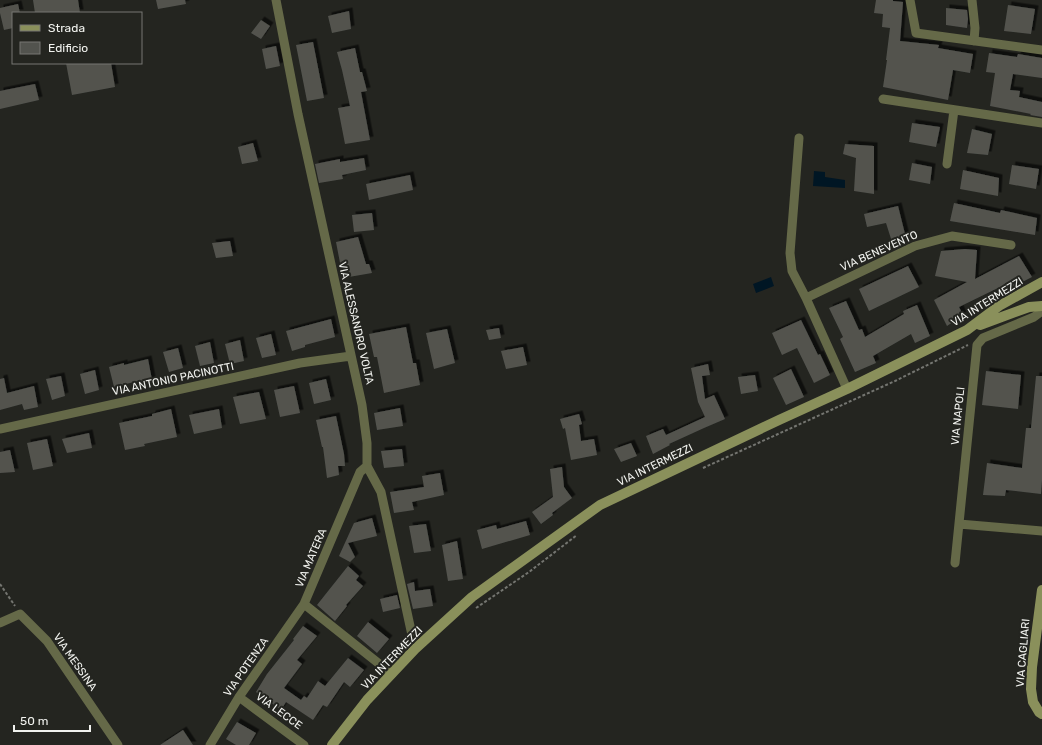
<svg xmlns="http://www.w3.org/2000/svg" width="1042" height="745" font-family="Rubik,sans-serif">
  <defs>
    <filter id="shadow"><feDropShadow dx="3.5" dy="-3.5" stdDeviation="0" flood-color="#0009"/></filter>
  </defs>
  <rect width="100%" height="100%" fill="#242520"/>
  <!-- water -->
  <path fill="#001624" d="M 814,171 L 825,172 L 825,177 L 845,180 L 845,188 L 813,186 Z
    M 771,277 L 774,286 L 756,293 L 753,284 Z"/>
  <!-- building -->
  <path fill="#52534e" filter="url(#shadow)" d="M 33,0 L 78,0 L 80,13 L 35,13 Z
    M 156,0 L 185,0 L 186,4 L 158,9 Z
    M 876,0 L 893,0 L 893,1 L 903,2 L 900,41 L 939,45 L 938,48 L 973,54 L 970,73 L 953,70 L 948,100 L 883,87 L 887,60 L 886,60 L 890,28 L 882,27 L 883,14 L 874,13 Z
    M 18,4 L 20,13 L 13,13 L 13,28 L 4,30 L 0,13 L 0,8 Z
    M 1008,5 L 1035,9 L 1031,34 L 1004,31 Z
    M 946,8 L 967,10 L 968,19 L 967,28 L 946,25 Z
    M 349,11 L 351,29 L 332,33 L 328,16 Z
    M 261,20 L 270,26 L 261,39 L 251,33 Z
    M 313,42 L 324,98 L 307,101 L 296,45 Z
    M 276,46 L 280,66 L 266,69 L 262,49 Z
    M 355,48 L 360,72 L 362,72 L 367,91 L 361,92 L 370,140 L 345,144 L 338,108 L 350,106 L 342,70 L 337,52 Z
    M 989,53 L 1017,57 L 1018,54 L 1042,58 L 1042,78 L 1013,74 L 1010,90 L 1020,91 L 1019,97 L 1042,102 L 1042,117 L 1030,115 L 1031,114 L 990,106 L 995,73 L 986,72 Z
    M 66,63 L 111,63 L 115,87 L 72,95 Z
    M 35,84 L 39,100 L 0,109 L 0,91 Z
    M 912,123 L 940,127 L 936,147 L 909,142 Z
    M 972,129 L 992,134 L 988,155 L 967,153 Z
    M 253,143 L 258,161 L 242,164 L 238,147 Z
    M 845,144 L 874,146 L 874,194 L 854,191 L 856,158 L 843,154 Z
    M 364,158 L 366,170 L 342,175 L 343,179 L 319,183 L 315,164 L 340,159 L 340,162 Z
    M 912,163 L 932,167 L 930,184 L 909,180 Z
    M 1012,165 L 1039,169 L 1036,189 L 1009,184 Z
    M 963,170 L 999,178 L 998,196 L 960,189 Z
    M 410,175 L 413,190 L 369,200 L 366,184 Z
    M 954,203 L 1000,213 L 1001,210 L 1037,218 L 1035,235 L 950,221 Z
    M 898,206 L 906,238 L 892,242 L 886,223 L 867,227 L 864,214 Z
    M 372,213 L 374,230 L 354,232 L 352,215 Z
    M 358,237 L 366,264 L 369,264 L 372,273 L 343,278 L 339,268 L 341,268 L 336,242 Z
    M 230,241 L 233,256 L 216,258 L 212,243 Z
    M 965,249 L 977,250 L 975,279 L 1019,256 L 1032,277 L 1003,292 L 1000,287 L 959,307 L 963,315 L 947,326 L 934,300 L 967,282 L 935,276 L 941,251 Z
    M 908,266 L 919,287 L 869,311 L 859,289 Z
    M 846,301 L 859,330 L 862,329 L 865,337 L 904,314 L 903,311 L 917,305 L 930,336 L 915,343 L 911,334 L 873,356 L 876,363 L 855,372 L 840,339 L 843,337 L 829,308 Z
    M 331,319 L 335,337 L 305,345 L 305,347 L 292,351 L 286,331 Z
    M 801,320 L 818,355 L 820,354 L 830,375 L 814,383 L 797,348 L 782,355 L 772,333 Z
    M 406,327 L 413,363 L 416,363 L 420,385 L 384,393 L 377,357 L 374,357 L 369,334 Z
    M 499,328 L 501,338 L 489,340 L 486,330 Z
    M 447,329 L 455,363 L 434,369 L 426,333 Z
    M 271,334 L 276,355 L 262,358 L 256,338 Z
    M 240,340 L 244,361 L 230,364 L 225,344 Z
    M 210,342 L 214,363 L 200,366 L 195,346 Z
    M 523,347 L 527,365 L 506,369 L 501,351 Z
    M 178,348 L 183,368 L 169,372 L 163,352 Z
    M 148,359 L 152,380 L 138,383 L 138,381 L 114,387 L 109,367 L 124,363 L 124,365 Z
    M 708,364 L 710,375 L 702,376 L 705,399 L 714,395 L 725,419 L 704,428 L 669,444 L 670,445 L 653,454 L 646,436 L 663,429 L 666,435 L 705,417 L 698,402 L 691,368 Z
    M 791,369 L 804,397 L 786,405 L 773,378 Z
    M 95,370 L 99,390 L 85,394 L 80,374 Z
    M 986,371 L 1021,375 L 1018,409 L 982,405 Z
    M 755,375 L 758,391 L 741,394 L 738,377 Z
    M 61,376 L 65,396 L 52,400 L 46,379 Z
    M 1036,376 L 1042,376 L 1042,480 L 1041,494 L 1006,490 L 1005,496 L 983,495 L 987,463 L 1022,468 L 1026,428 L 1031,428 Z
    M 4,378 L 7,393 L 34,386 L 38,407 L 24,410 L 22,404 L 0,410 L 0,379 Z
    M 326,379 L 331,400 L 314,404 L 309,383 Z
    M 294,386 L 300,413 L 280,417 L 274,390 Z
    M 259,392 L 266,419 L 240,424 L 233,397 Z
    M 400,408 L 403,426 L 377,430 L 374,413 Z
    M 171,409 L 177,437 L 144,444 L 145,446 L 125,450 L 119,423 L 152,416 L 152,414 Z
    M 219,409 L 222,428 L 194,434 L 189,415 Z
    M 579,414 L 582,424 L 579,425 L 581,441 L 594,439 L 597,455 L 571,460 L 565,428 L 563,429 L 560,419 Z
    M 336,416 L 344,454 L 345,466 L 338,466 L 339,475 L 327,478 L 323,447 L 322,447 L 316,420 Z
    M 89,433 L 92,448 L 67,453 L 62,439 Z
    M 47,439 L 53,466 L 33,470 L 27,443 Z
    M 631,443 L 637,456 L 621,462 L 614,449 Z
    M 402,449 L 404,466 L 384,468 L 381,451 Z
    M 10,450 L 15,472 L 0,473 L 0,452 Z
    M 562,467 L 564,487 L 572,498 L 552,513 L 553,515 L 541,524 L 532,512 L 553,497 L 550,469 Z
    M 440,473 L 444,495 L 412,502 L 414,510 L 394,513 L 390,492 L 424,487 L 422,476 Z
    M 372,518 L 377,536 L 348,543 L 355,557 L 350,562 L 339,556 L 354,523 Z
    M 526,521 L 530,535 L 482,549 L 477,530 L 496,525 L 497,529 Z
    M 426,524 L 431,551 L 414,553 L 409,526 Z
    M 457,541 L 463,579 L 448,581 L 442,545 Z
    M 348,566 L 359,576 L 356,580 L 363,586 L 346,605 L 347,606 L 335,621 L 317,605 Z
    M 414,582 L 415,591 L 430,589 L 433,606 L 413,609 L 407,584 Z
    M 397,595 L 400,608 L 383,612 L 380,599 Z
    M 368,622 L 389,639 L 377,653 L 357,636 Z
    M 303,626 L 317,636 L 297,660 L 302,664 L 284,688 L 301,700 L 304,696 L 307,698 L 318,681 L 325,686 L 348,658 L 364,670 L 350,687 L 344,682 L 327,707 L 323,705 L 313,720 L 286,702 L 281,710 L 256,692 L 267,674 L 294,640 L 293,639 Z
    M 237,722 L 256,733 L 249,745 L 236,745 L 226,739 Z
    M 183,730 L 193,745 L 160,745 Z"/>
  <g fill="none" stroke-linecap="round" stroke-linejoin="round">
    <!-- path -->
    <path stroke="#747570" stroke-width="2" stroke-dasharray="3 2" stroke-linecap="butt" d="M 703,468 L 895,381 L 968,345
      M 0,584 L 15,606
      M 476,608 L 529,572 L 577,535"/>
    <!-- street -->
    <path stroke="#656948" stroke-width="9" d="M 276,0 L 298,114 L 362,405 L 367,443 L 367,466 L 381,492 L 415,649
      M 910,0 L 916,33 L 1042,50
      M 972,0 L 975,28 L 974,41
      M 883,99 L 1042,123
      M 799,138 L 790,253 L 792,271 L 806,298 L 847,389
      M 947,164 L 954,110
      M 806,298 L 915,246 L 952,236 L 1011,245
      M 0,429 L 300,363 L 351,356
      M 959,524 L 1042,531
      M 955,563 L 977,345 L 983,338 L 1034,317 L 1042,311
      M 304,604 L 392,674
      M 0,623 L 20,614 L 47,641 L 118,745
      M 239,697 L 304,745
      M 210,745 L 239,697 L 304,604 L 360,472 L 367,466"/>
    <!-- secondary -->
    <path stroke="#8a905b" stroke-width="10" d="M 980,325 L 1029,307 L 1042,306
      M 1042,590 L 1032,667 L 1031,689 L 1033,702 L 1039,712 L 1042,714
      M 332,745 L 367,700 L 415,649 L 472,597 L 600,505 L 779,420 L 847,389 L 967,330 L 999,306 L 1042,282"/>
  </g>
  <g text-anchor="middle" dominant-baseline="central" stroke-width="4" stroke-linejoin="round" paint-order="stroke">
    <!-- street labels -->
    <g font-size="11" fill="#f1f2ee" stroke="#242520">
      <text transform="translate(879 251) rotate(-24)">VIA BENEVENTO</text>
      <text transform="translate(987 302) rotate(-32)">VIA INTERMEZZI</text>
      <text transform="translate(356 323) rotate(77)">VIA ALESSANDRO VOLTA</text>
      <text transform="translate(173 379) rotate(-12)">VIA ANTONIO PACINOTTI</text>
      <text transform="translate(958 416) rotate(-84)">VIA NAPOLI</text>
      <text transform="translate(655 465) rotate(-26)">VIA INTERMEZZI</text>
      <text transform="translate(311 558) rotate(-67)">VIA MATERA</text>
      <text transform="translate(1023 653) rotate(-85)">VIA CAGLIARI</text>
      <text transform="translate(392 658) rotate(-46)">VIA INTERMEZZI</text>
      <text transform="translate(75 662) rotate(55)">VIA MESSINA</text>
      <text transform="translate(246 667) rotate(-55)">VIA POTENZA</text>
      <text transform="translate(279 711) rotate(36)">VIA LECCE</text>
    </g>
  </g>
  <!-- legend -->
  <rect x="12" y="12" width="130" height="52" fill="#242520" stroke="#767772"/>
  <rect x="20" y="25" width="20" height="6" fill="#8a905b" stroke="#767772"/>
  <text x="48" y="32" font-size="12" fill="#f1f2ee">Strada</text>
  <rect x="20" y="42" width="20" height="12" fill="#52534e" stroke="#767772"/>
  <text x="48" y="52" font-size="12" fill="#f1f2ee">Edificio</text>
  <!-- scale -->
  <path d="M14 725v6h76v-6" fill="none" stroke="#f1f2ee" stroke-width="2"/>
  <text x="20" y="725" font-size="12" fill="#f1f2ee" stroke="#242520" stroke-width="3" paint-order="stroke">50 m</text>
</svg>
